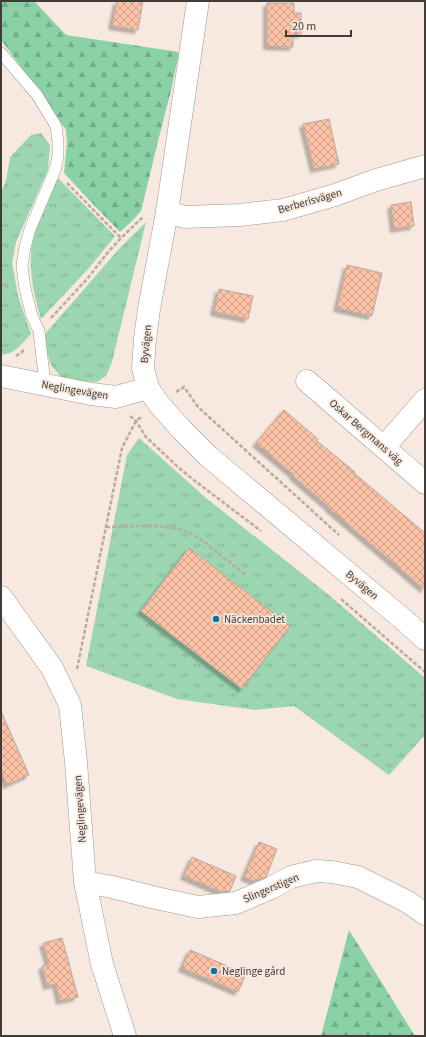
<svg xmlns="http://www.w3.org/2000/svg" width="426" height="1037" font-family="'Source Sans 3',sans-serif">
  <defs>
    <pattern id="grass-tufts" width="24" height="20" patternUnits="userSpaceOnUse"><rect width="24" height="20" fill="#9cd6b1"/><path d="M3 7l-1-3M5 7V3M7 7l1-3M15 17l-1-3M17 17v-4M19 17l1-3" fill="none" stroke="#81af91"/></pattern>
    <pattern id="forest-firs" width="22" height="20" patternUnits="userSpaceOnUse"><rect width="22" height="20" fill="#8ad1a5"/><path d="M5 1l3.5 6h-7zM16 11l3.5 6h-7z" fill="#72ab87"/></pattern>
    <pattern id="building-cross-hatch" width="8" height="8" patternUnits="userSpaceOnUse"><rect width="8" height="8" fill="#fbc2a6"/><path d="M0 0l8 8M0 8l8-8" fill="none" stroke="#cd9f88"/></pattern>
    <filter id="shadow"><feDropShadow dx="-3.5" dy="3.5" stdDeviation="1" flood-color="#0004"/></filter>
  </defs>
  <rect width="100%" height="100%" fill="#f7e9df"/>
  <!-- grass -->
  <path fill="url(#grass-tufts)" d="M 41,133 L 50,145 L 48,170 L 16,242 L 12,263 L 18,296 L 31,334 C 23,342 14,356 1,354 L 1,192 L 6,181 L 10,157 L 31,135 Z
    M 58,178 L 115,236 L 89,268 L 41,319 C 32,290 26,257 36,227 C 42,211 51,194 58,178 Z
    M 146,222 L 112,362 L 106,376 L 97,382 L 67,380 L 60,376 L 51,365 L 47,352 L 45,334 L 118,250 Z
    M 139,438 L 206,498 L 329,595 L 425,678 L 425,735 L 389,775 L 294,706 L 255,710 L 177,699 L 86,666 L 127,455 Z"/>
  <!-- forest -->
  <path fill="url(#forest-firs)" d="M 1,1 L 34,1 L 66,35 L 179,52 L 171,91 L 159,137 L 141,211 L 130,223 L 120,232 L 91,202 L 64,173 L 67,142 L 66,130 L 47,102 L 1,40 Z
    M 349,930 L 415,1036 L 321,1036 Z"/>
  <!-- building -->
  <path fill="url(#building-cross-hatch)" stroke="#b7a8a1" filter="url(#shadow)" d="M 117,1 L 143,1 L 138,30 L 112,26 Z
    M 267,3 L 294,3 L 294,13 L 301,13 L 301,34 L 293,34 L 293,47 L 267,46 Z
    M 329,119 L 339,164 L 314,169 L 303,124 Z
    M 411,202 L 414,226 L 394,229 L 391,205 Z
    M 347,265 L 382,273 L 372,316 L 337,308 Z
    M 219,289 L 253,296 L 248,319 L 214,312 Z
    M 284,410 L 318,439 L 317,441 L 355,472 L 354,473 L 425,533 L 425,590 L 329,508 L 329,507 L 293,476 L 294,475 L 256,443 Z
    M 189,548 L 290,626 L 242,689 L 141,611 Z
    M 1,711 L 29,775 L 7,785 L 1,771 Z
    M 259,842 L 277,849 L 266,877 L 255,881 L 244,877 Z
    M 192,857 L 236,876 L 230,891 L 221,892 L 184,876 Z
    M 62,938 L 78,997 L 60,1001 L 56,984 L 47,986 L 42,966 L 49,964 L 43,943 Z
    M 190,950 L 246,974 L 238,992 L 182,968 Z"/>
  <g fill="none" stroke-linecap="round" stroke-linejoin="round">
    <!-- service casing -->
    <g stroke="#a2968c" stroke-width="12">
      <path id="service" d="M 1,53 L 37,95 L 56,126 L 58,142 L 58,156 L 55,170 L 30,229 L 25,247 L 22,266 L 25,289 L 32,316 L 39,331 L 45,384"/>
    </g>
    <!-- minor casing -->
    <g stroke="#a2968c" stroke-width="23">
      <path id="minor" d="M 167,212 L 185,217 L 240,215 L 283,210 L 335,195 L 376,180 L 425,166
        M 1,376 L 91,394 L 116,397 L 148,388
        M 307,381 L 425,483
        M 384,447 L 425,400
        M 1,597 L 52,668 L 70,705 L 76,762 L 85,882 L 102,964 L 125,1036
        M 85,882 L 112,887 L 156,898 L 198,907 L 236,903 L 271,888 L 291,877 L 316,871 L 332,872 L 358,877 L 408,902 L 425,914"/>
    </g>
    <!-- tertiary casing -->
    <g stroke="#a2968c" stroke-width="23">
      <path id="tertiary" d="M 198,1 L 167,212 L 149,309 L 145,339 L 143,368 L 148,388 L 159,404 L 181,429 L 208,456 L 404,620 L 425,639"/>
    </g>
    <!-- path -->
    <path stroke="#b6aba3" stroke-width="2.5" stroke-dasharray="4 2" stroke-linecap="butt" d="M 67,183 L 121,238
      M 51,318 L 87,279 L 109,251 L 121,238 L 143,217
      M 16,356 L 22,352 L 24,349
      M 176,392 L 184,387 L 198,407 L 339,535
      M 130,416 L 136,421 L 146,437 L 178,467 L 195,481 L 261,531
      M 106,527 L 159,526 L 178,529 L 190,533 L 200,539 L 246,575
      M 341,599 L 425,672
      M 77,669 L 122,448 L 136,421 L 141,417"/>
    <!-- service -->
    <use href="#service" stroke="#fff" stroke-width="11"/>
    <!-- minor -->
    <use href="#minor" stroke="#fff" stroke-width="22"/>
    <!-- tertiary -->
    <use href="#tertiary" stroke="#fff" stroke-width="22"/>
  </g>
  <!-- markers -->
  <g fill="#09749f" stroke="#f7e9df" stroke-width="1.5">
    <circle cx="216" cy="619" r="4"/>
    <circle cx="214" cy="971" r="4"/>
  </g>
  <g text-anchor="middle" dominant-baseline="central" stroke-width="3.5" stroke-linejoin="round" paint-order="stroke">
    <!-- street labels -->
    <g font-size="11" fill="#413c38" stroke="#f7e9df">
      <text transform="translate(310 201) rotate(-16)">Berberisvägen</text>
      <text transform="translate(146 344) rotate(-85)">Byvägen</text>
      <text transform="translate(75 390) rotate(10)">Neglingevägen</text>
      <text transform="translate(366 432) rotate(41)">Oskar Bergmans väg</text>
      <text transform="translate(362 585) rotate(40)">Byvägen</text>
      <text transform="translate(80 809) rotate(-94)">Neglingevägen</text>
      <text transform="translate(271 888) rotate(-23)">Slingerstigen</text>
    </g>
    <!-- poi labels -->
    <g font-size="11" fill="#413c38" stroke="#f7e9df" text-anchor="start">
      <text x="224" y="619">Näckenbadet</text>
      <text x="222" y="971">Neglinge gård</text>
    </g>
  </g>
  <!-- border -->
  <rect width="426" height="1037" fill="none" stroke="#413c38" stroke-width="4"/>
  <!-- scale -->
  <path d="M286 30v6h65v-6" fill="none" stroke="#413c38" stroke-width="2"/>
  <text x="292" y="30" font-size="12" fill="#413c38" stroke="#f7e9df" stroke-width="3" paint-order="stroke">20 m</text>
</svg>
